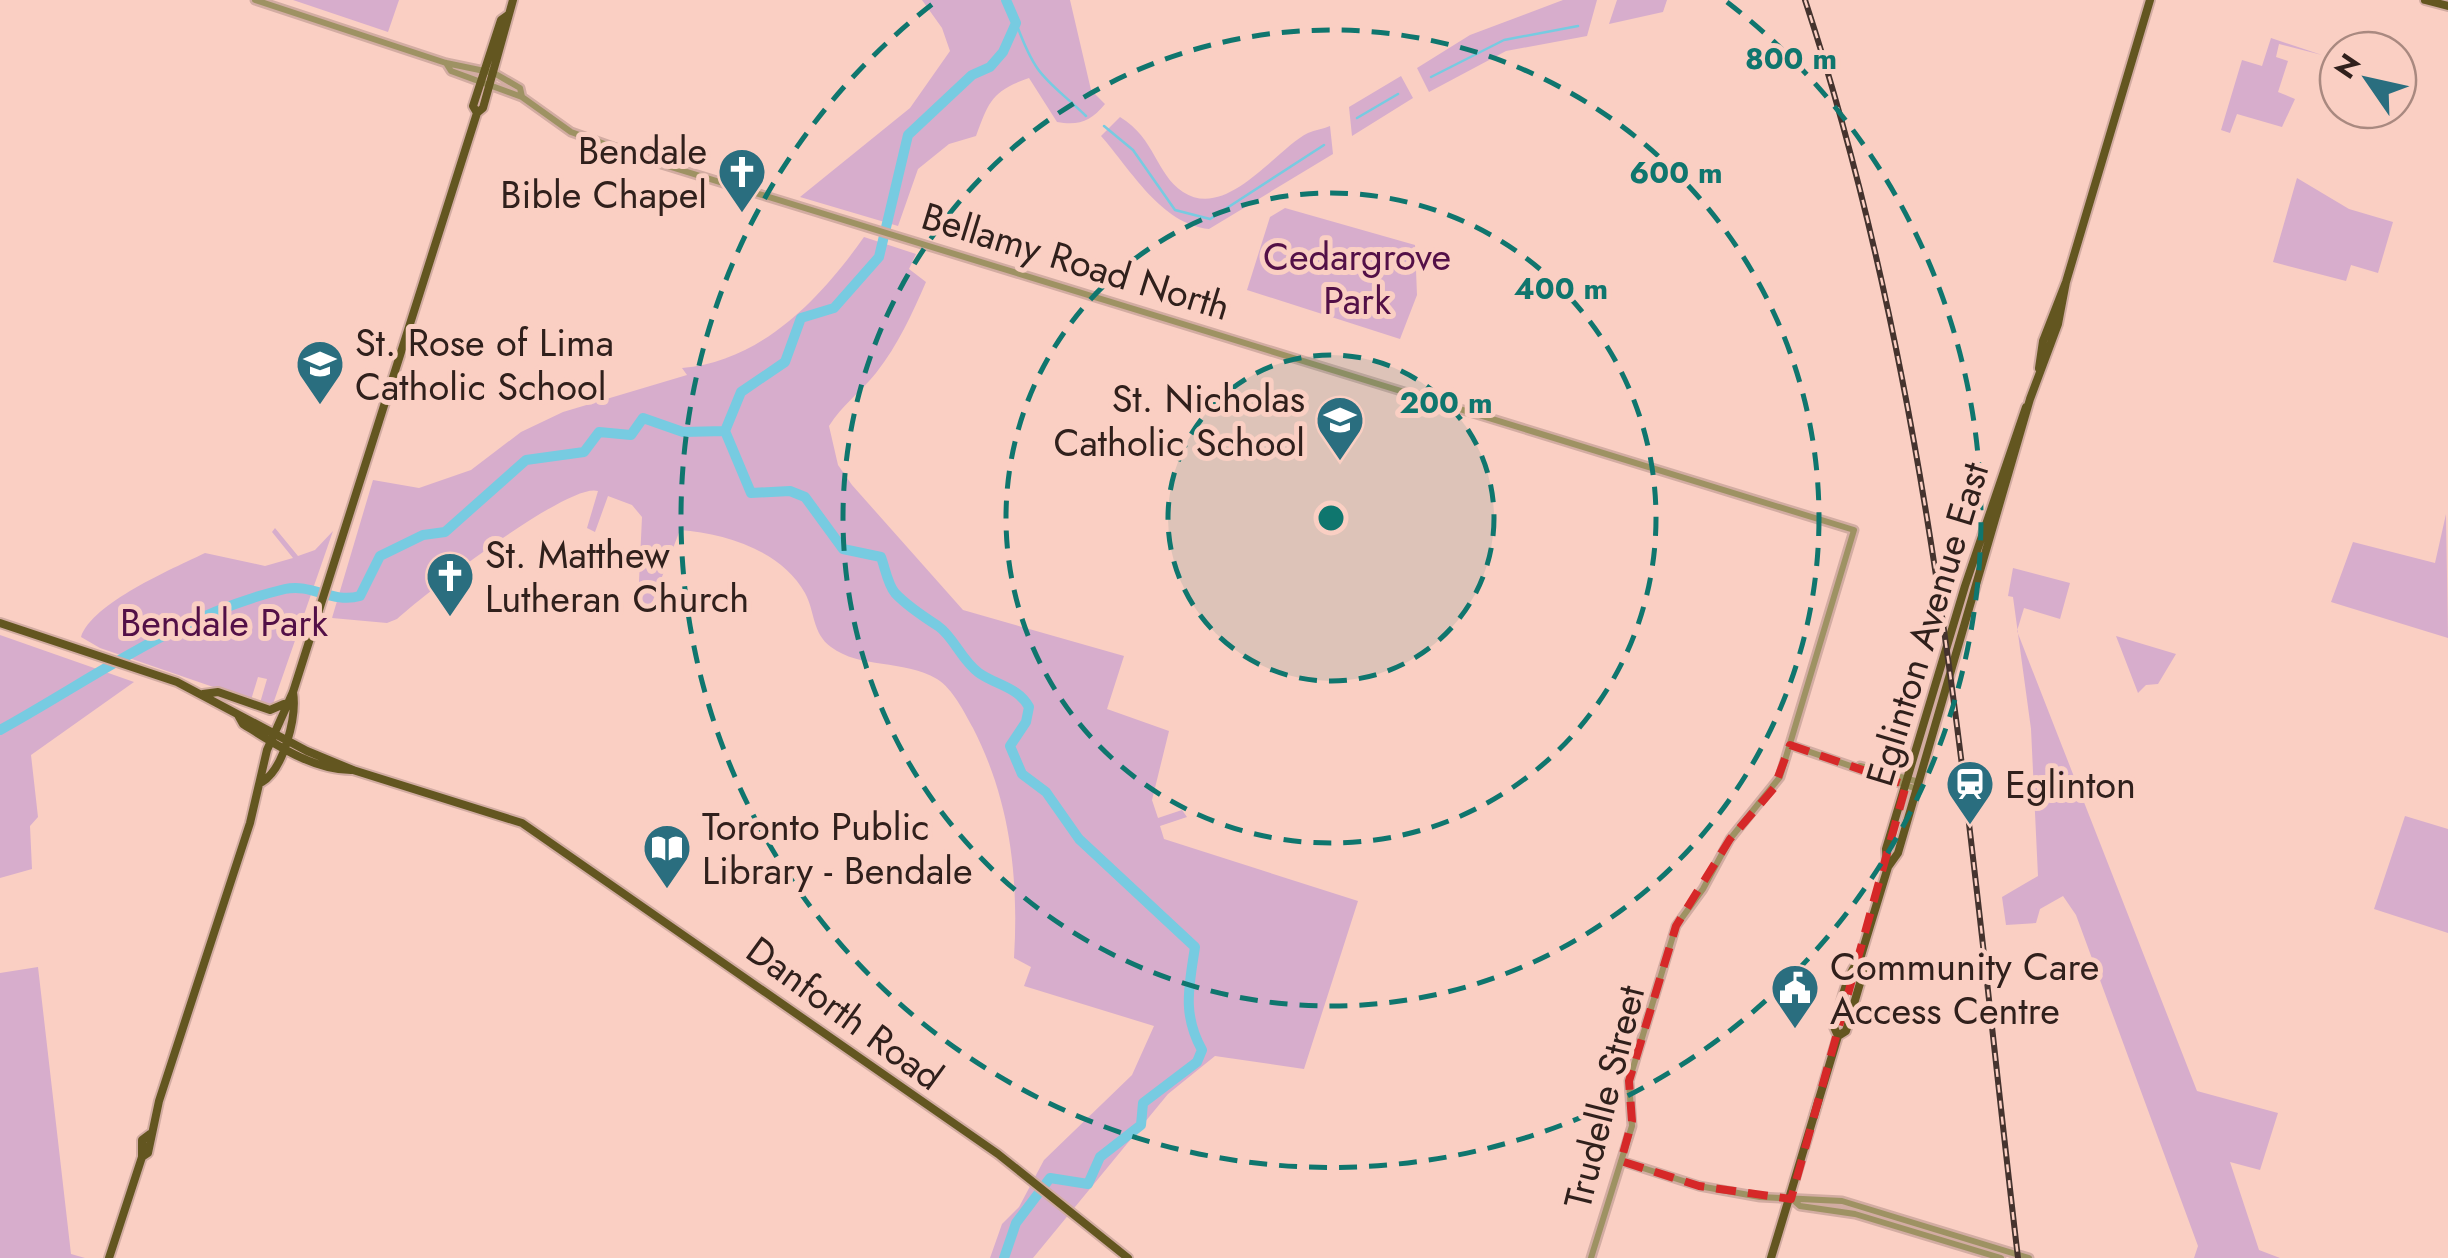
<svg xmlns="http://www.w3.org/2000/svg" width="2448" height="1258" font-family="Jost,sans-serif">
  <rect width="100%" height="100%" fill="#facfc3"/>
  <!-- green -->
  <path fill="#d7adcc" d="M 293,0 L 399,0 L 388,32 Z
    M 922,0 L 1070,0 L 1091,90 L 1105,104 C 1091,121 1079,126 1057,122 L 1029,78 C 992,91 989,101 976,136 L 949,144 L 918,169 L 898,226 L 800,197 L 910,108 L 950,51 L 942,28 Z
    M 1563,0 L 1597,0 L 1587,36 L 1506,51 L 1429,92 L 1417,68 L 1470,35 Z
    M 1617,0 L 1667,0 L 1663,12 L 1609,24 Z
    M 2271,38 L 2322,55 L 2279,44 L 2276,57 L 2288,61 L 2278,92 L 2295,99 L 2282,127 L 2237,114 L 2230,133 L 2221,130 L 2242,60 L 2262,66 Z
    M 1401,76 L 1413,98 L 1352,136 L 1349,107 Z
    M 1120,117 C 1156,139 1155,173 1183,192 C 1227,221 1276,149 1308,133 C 1315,130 1323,129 1330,126 L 1333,154 L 1209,229 C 1161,224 1131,170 1101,136 Z
    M 2297,178 L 2349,209 L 2393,222 L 2378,273 L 2351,265 L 2346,281 L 2273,262 Z
    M 1285,208 L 1415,245 L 1417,295 L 1400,339 L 1247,290 L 1270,217 Z
    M 864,237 L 916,254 L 909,269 L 926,282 C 912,314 898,345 876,373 C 861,392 842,405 829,426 L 838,465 L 852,485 L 963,610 L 1124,656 L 1107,709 L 1169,731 L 1152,800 L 1158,818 L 1182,810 L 1187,817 L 1160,826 L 1164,839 L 1358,901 L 1304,1069 L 1215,1056 L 1168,1094 L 1033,1258 L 990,1258 L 1002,1224 L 1019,1207 L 1044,1160 L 1132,1075 L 1154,1026 L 1024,986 L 1031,967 L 1014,958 C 1019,877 1010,800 973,728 C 964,712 953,689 937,679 C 903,659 860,669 831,647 C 812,633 815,611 805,593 C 782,551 725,533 680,530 L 650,608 L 638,603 L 642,517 L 632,505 L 608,496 L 595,532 L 587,528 L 598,491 C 570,481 423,595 397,619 L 387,623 L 332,618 L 373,480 L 419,488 L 471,470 L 521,432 L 563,412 L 687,375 L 682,368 C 761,362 821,298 864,237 Z
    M 2446,514 L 2448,638 L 2331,602 L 2353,542 L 2435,563 Z
    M 275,528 L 298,556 L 315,550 L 333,531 L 273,704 L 260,703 L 267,679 L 258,677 L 251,700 L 100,648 L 81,637 C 92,603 172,569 205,553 L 265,566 L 293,558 L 272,532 Z
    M 2013,568 L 2070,583 L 2060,619 L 2024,608 L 2017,631 L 2197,1091 L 2278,1113 L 2260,1170 L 2230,1162 L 2259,1250 L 2280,1258 L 2194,1258 L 2198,1246 L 2076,915 L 2063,896 L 2040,909 L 2036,923 L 2006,925 L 2002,897 L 2038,876 L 2031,729 L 2013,597 L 2008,596 Z
    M 0,635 L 134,682 L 31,755 L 38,817 L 30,826 L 32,869 L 0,878 Z
    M 2116,636 L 2176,654 L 2158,684 L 2146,685 L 2138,693 Z
    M 2405,816 L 2448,829 L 2448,933 L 2374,909 Z
    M 38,967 L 71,1254 L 85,1258 L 0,1258 L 0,973 Z"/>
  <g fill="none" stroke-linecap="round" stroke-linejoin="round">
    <!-- stream -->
    <path stroke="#77cbe1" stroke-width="2.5" d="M 1016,23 C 1037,80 1045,77 1086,116
      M 1431,77 L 1504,40 L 1578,26
      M 1357,118 L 1398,94
      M 1104,126 L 1133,150 L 1175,210 L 1210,219 L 1324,145"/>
    <!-- river -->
    <path stroke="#77cbe1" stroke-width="10" d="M 725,431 L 751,493 L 790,491 L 805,497 L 843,549 L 881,557 C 885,568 888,585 895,593 C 907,606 924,617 938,626 C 954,637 961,660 979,673 C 996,685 1018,687 1029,707 L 1026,722 L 1010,746 L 1022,774 L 1046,792 L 1079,839 L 1195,947 C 1189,987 1182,1014 1202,1050 L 1197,1062 L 1143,1103 L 1141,1125 L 1100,1157 L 1088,1184 L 1050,1178 L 1016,1223 L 1004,1258
      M 725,431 L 741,392 L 785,362 L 801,318 L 834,308 L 879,257 L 908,135 L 972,75 L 990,67 L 1003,52 L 1016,23 L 1006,0
      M 0,730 C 94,678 179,614 285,589 C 312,583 332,604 360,596 L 380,556 L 423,535 L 445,532 L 526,460 L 584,452 L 599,432 L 631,435 L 643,418 L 683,432 L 725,431"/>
    <!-- minor casing -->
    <g stroke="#d2aca2" stroke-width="11">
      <path id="minor" d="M 255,0 L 446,63 L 494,73 L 520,88 L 522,97
        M 446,63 L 451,71 L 522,97 L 571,132 L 658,163 L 1854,530 L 1780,777 L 1730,839 L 1703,889 L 1676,926 L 1629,1081 L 1632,1126 L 1591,1258
        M 1790,745 L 1917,789
        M 1860,766 L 1919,782
        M 1621,1161 L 1699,1186 L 1760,1197 L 1842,1201 L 2029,1258
        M 1792,1199 L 1800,1206 L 1855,1214 L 2001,1258"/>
    </g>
    <!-- major casing -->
    <g stroke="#d2aca2" stroke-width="12">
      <path id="major" d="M 2425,0 L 2448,6
        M 477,113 L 473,106 L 501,20 L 508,15
        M 2039,368 L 2043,341 L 2066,282 L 2150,0
        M 0,623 L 177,682 L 307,751 L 353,770 L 522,823 L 998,1154 L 1128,1258
        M 203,694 L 218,692 L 270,710 L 284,704
        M 238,715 L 243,724 C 275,744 314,771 353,770
        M 262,782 C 284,769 297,716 293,692
        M 1887,866 L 1886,849 L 1965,586 L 2026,407
        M 1838,1036 L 1834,1027 C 1841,1005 1845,976 1860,959 L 1888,867 L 1898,853 L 2030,399 L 2058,324 L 2066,282
        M 142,1157 L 142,1140 L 150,1134
        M 109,1258 L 142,1157 L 148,1153 L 159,1101 L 250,823 L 267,750 L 293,692 L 477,113 L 483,108 L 513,0
        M 1771,1258 L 1838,1036 L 1846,1031 L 1863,973 L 1860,959"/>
    </g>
    <!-- minor -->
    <use href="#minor" stroke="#9e9263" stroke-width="6"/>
    <!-- major -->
    <use href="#major" stroke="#635620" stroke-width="8"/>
    <!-- rail casing -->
    <g stroke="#45332e" stroke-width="6">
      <path id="rail" d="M 1805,0 C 1939,406 1968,836 2018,1258"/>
    </g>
    <!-- rail -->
    <use href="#rail" stroke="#facfc3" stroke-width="2.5" stroke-dasharray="8" stroke-linecap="butt"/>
  </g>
  <!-- marked area -->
  <path fill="none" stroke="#d62828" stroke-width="8" stroke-dasharray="20 12" stroke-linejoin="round" d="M 1790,745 L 1906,785 L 1791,1199 L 1699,1186 L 1621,1161 L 1632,1121 L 1629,1081 L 1676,926 L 1730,839 L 1774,788 Z"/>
  <!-- distance rings -->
  <circle cx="1331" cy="518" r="163" fill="#0f766e" fill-opacity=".12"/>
  <g fill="none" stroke="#0f766e" stroke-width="5" stroke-dasharray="18 12">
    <circle cx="1331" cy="518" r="163"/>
    <circle cx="1331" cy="518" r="325"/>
    <circle cx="1331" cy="518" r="488"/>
    <path d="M1727 2A650 650 0 1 1 935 2"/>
  </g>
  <!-- icons -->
  <defs>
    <g id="church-pin" transform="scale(2.5)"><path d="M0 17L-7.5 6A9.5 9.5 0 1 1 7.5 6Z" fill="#2a6e7f" stroke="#facfc3"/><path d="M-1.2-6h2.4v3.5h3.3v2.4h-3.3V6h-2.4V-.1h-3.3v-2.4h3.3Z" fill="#fff"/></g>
    <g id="school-pin" transform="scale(2.5)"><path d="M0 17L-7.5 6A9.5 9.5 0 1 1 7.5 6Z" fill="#2a6e7f" stroke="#facfc3"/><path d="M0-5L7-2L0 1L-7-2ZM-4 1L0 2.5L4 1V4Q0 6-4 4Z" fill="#fff"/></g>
    <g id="station-pin" transform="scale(2.5)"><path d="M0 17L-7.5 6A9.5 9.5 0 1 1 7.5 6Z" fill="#2a6e7f" stroke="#facfc3"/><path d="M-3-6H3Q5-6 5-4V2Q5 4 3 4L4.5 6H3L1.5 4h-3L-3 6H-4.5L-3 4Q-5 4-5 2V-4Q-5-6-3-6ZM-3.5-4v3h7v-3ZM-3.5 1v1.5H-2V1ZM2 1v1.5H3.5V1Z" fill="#fff"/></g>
    <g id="library-pin" transform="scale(2.5)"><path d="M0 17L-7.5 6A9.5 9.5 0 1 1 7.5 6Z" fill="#2a6e7f" stroke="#facfc3"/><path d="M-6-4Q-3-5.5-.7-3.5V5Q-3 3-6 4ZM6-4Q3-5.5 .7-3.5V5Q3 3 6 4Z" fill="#fff"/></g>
    <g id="civic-pin" transform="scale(2.5)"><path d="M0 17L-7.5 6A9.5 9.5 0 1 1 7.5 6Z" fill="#2a6e7f" stroke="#facfc3"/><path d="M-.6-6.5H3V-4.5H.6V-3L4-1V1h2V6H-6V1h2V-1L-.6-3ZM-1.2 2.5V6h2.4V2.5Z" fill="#fff"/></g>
  </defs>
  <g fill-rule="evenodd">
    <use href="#church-pin" x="742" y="172"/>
    <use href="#school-pin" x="320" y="364"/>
    <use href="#school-pin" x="1340" y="420"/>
    <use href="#church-pin" x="450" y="576"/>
    <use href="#station-pin" x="1970" y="784"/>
    <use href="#library-pin" x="667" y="848"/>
    <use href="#civic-pin" x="1795" y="988"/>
  </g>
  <g text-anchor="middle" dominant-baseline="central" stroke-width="10" stroke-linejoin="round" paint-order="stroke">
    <!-- poi labels -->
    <g font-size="38" fill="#30201c" stroke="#facfc3" text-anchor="start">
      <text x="707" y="150" text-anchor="end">Bendale<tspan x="707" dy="44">Bible Chapel</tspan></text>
      <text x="355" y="342">St. Rose of Lima<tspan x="355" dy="44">Catholic School</tspan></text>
      <text x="1305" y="398" text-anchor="end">St. Nicholas<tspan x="1305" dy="44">Catholic School</tspan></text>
      <text x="485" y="554">St. Matthew<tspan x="485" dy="44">Lutheran Church</tspan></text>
      <text x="2005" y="784">Eglinton</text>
      <text x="702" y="826">Toronto Public<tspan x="702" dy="44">Library - Bendale</tspan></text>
      <text x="1830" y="966">Community Care<tspan x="1830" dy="44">Access Centre</tspan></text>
    </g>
    <!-- park labels -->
    <g font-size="38" fill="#531047" stroke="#facfc3">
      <text x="1357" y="256">Cedargrove<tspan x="1357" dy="44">Park</tspan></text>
      <text x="224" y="622">Bendale Park</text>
    </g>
    <!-- street labels -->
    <g font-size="38" fill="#30201c" stroke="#facfc3">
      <text transform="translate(1076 261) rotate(17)">Bellamy Road North</text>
      <text transform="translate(1927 624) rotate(-73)">Eglinton Avenue East</text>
      <text transform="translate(845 1013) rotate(36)">Danforth Road</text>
      <text transform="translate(1604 1097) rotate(-76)">Trudelle Street</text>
    </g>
  </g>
  <circle cx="1331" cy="518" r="15" fill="#0f766e" stroke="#facfc3" stroke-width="5"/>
  <g font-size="30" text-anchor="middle" font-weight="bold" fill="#0f766e" stroke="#facfc3" stroke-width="10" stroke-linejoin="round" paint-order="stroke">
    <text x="1791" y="69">800 m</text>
    <text x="1676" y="183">600 m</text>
    <text x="1561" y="299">400 m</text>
    <text x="1446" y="413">200 m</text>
  </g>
  <!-- north arrow -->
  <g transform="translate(2368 80) rotate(304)"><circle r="48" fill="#facfc3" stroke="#a98980" stroke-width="2.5"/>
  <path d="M0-8L18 38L0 25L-18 38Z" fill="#2a6e7f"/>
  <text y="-15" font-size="28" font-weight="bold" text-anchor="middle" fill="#30201c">N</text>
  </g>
</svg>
